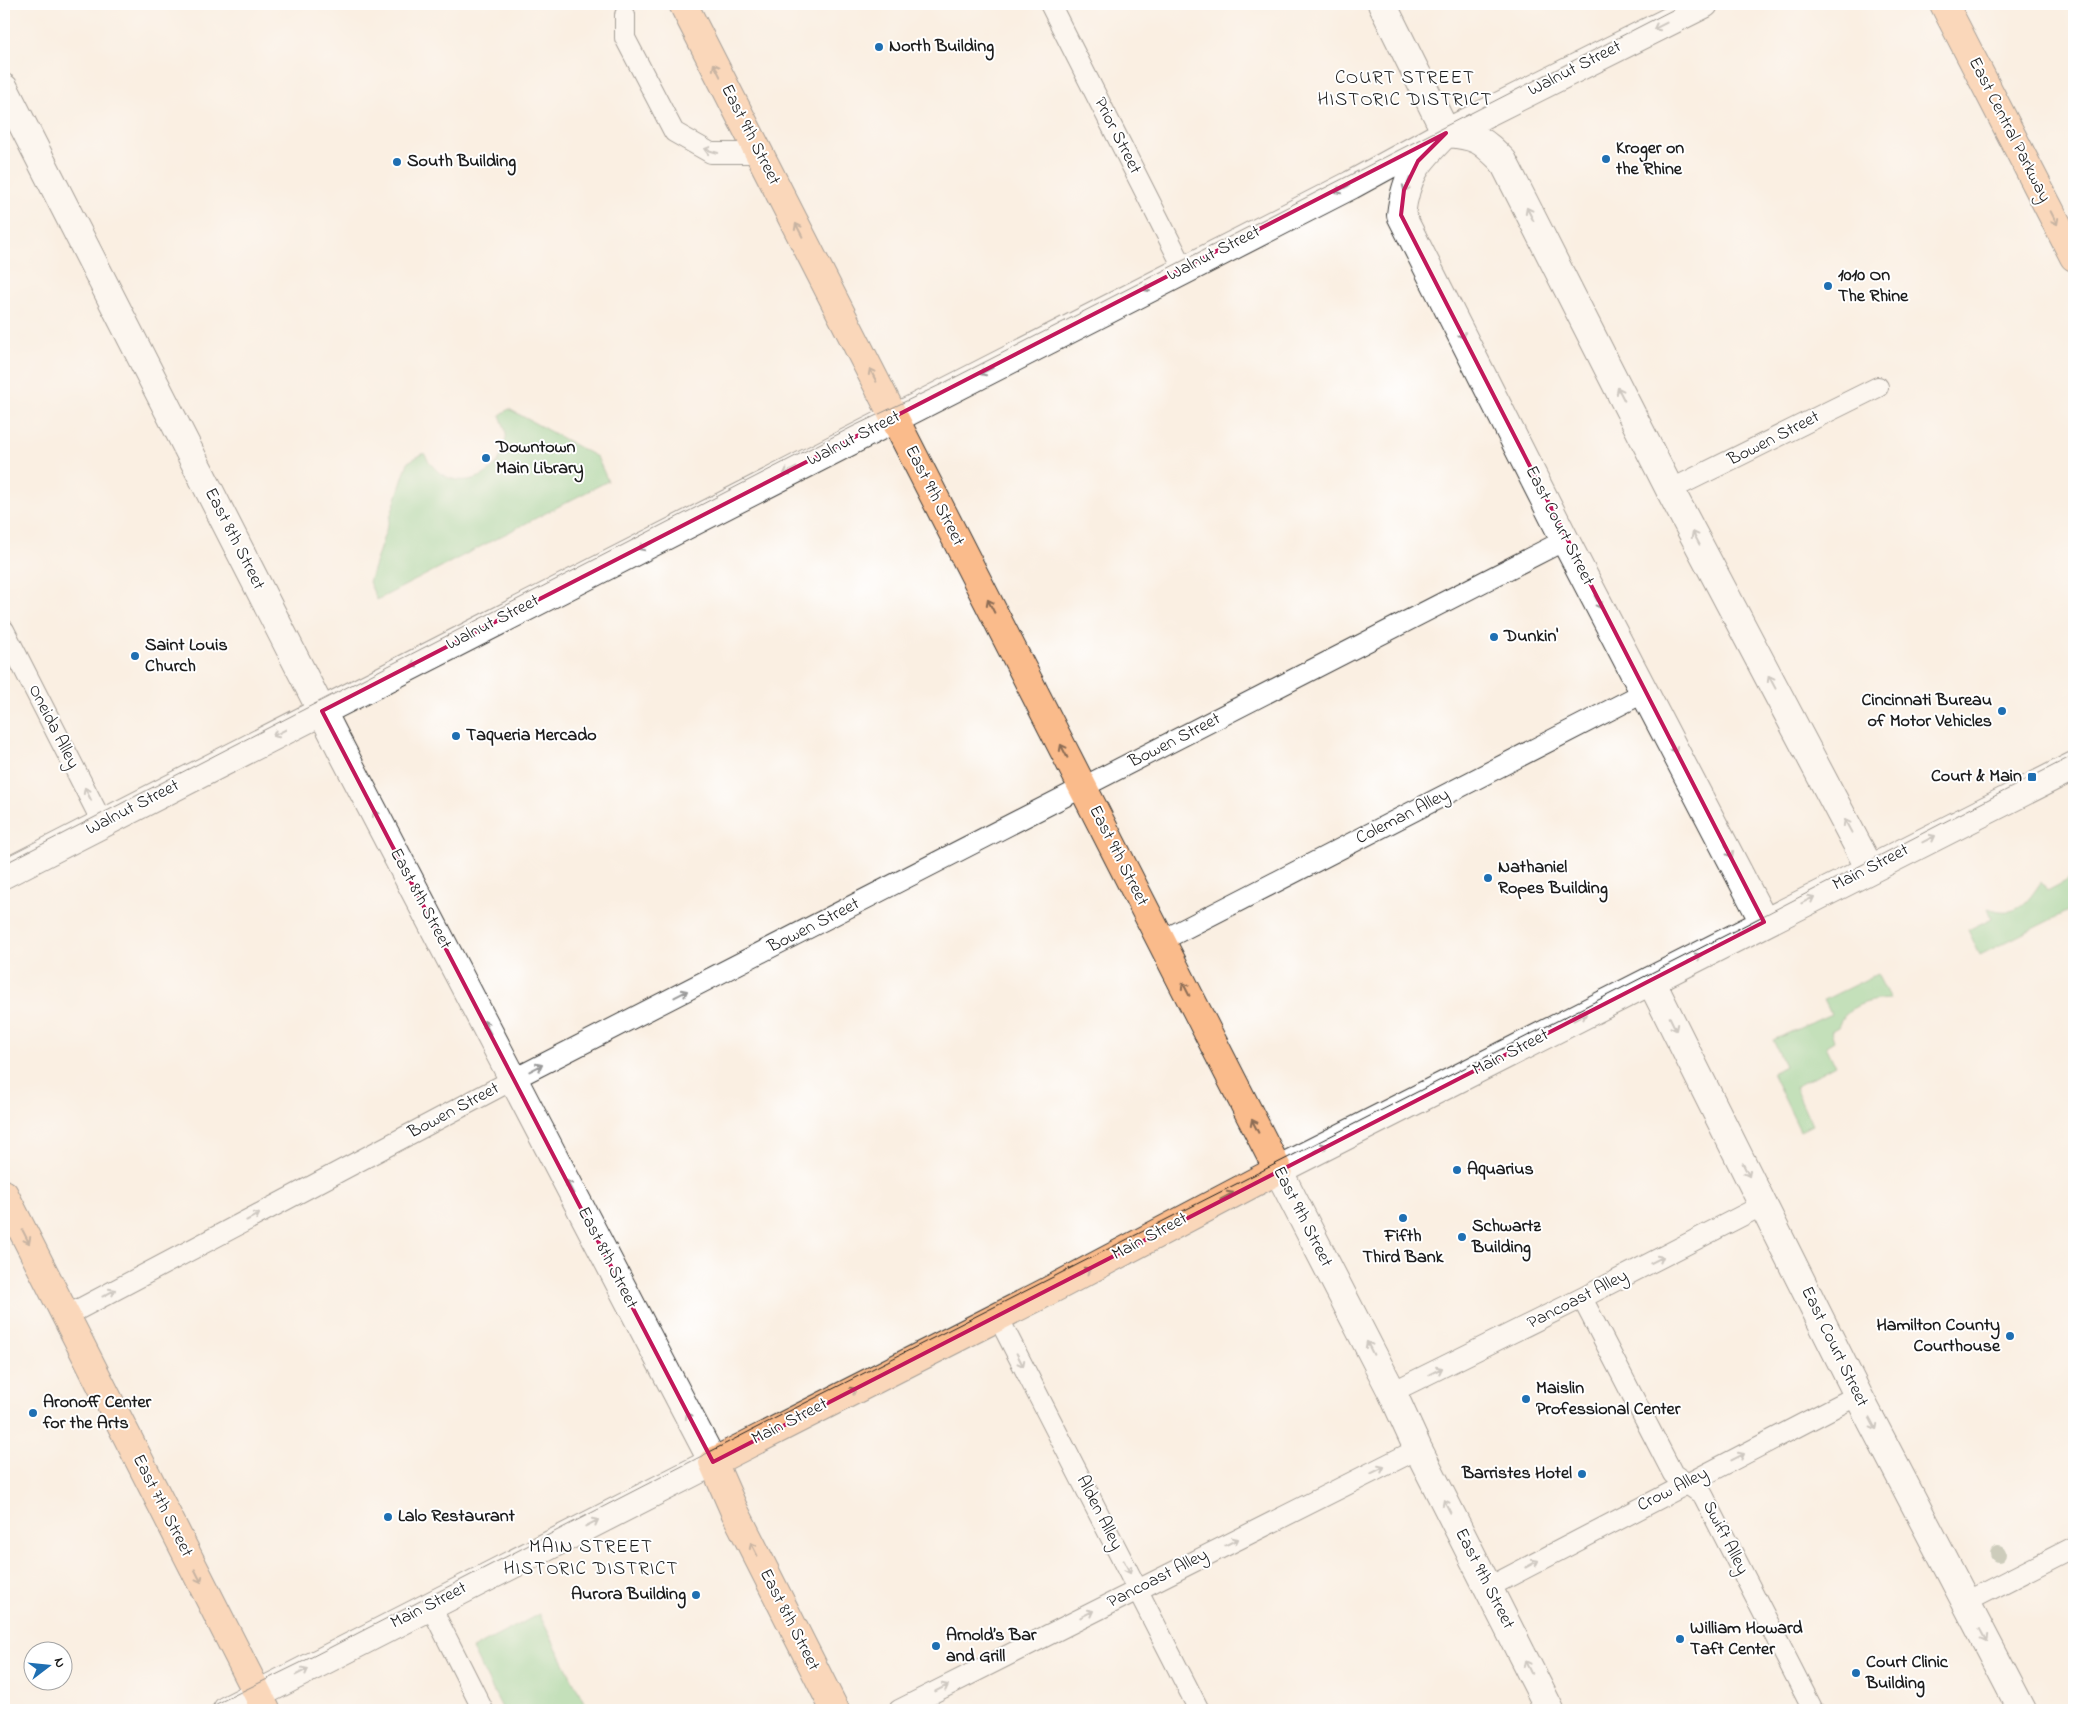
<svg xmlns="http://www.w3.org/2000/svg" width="2078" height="1714" font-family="'Indie Flower',sans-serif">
  <rect width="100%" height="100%" fill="#fff"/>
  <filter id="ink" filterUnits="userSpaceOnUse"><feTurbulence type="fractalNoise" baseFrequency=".02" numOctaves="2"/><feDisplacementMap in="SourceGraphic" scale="10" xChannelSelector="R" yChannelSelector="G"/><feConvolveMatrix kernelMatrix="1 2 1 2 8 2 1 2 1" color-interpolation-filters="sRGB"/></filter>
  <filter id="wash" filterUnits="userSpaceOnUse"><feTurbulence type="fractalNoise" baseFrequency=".0096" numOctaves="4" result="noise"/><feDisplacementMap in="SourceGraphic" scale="20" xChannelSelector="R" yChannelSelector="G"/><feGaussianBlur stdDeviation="1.12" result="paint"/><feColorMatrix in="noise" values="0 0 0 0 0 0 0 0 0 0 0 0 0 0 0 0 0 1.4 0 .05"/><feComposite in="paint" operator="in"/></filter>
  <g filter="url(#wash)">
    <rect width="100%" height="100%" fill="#faefe2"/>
    <!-- green -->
    <path fill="#84ce8b" stroke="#507554" d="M 509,409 L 597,457 L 608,481 L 377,600 L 369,582 L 408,462 L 424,453 C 429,462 435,471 445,476 C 468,488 498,474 503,449 C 504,444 507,438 506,434 C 505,427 502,421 500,415 Z
      M 2070,879 L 2074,887 L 2074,908 L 1980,955 L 1968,930 L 1992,918 L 1988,908 C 2017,918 2026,904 2041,882 L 2047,891 Z
      M 1877,974 L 1890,999 C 1868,1000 1847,1005 1838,1027 L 1831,1031 L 1834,1041 L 1826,1046 L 1835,1065 L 1795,1087 L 1812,1125 L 1800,1131 L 1772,1073 L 1785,1066 L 1773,1040 L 1831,1014 L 1824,1000 Z
      M 539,1614 L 588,1710 L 503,1710 L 472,1649 Z"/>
  </g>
  <g filter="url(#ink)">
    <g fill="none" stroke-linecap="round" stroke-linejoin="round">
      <!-- service casing -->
      <g stroke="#3d3c3a" stroke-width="22">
        <path id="service" d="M 1050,4 L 1184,269
          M 625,15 L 625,38 L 674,132 L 711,153 L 760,153
          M 1670,490 L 1878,387
          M 4,630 L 103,824
          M 1161,941 L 1645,692
          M 1582,1298 L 1673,1474 L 1703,1495 L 1813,1710
          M 66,1316 L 514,1079 L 1565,540
          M 998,1317 L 1199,1710
          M 1392,1392 L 1582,1298 L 1763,1205
          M 1489,1587 L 1858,1395
          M 1966,1602 L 2074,1547
          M 430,1605 L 483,1710
          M 899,1710 L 1418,1449"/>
      </g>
      <!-- minor casing -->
      <g stroke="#3d3c3a" stroke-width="30">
        <path id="minor" d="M 1651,981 L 1858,1395 L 2022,1710
          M 1278,1170 L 1392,1392 L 1418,1449 L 1550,1710"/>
      </g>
      <!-- tertiary casing -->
      <g stroke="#3d3c3a" stroke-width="30">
        <path id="tertiary" d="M 1382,4 L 1446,133
          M 4,88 L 341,749 L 713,1462 L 227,1710
          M 4,874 L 1351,185 L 1446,133 L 1704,4
          M 1764,922 L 1565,540 L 1401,215 C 1406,173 1418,161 1446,133 C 1477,135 1482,140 1503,161 L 1670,490 L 1870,869
          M 1278,1170 C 1544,1037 1808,900 2074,766"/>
      </g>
      <!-- primary casing -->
      <g stroke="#3d3c3a" stroke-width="30">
        <path id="primary" d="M 683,4 L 1278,1170 L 1041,1295 L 713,1462 L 734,1510 L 835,1710
          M 1944,4 L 2074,257
          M 4,1194 L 266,1710"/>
      </g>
      <!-- service -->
      <use href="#service" stroke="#fff" stroke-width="20"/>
      <!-- minor -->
      <use href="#minor" stroke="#fff" stroke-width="28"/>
      <!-- tertiary -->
      <use href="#tertiary" stroke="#fff" stroke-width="28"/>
      <!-- primary -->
      <use href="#primary" stroke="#fabb8b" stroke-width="28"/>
      <!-- tram -->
      <path stroke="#1c1c1c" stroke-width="1" d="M 4,864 L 854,426 L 944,383 L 1684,4
        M 204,1710 L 300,1663 L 756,1428 L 1730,933 L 2074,755"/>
    </g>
    <!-- trees -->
    <circle fill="#97a28d" cx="1998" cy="1554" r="8"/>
    <!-- one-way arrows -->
    <defs><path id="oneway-shaft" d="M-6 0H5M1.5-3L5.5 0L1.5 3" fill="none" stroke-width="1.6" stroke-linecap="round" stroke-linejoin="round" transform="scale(1.25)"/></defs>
    <g stroke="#999">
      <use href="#oneway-shaft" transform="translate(1660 26) rotate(153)"/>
      <use href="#oneway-shaft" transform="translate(711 151) rotate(-164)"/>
      <use href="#oneway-shaft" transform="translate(1407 185) rotate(113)"/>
      <use href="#oneway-shaft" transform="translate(1342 189) rotate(153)"/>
      <use href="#oneway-shaft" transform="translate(1530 214) rotate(-117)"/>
      <use href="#oneway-shaft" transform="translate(1150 287) rotate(153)"/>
      <use href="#oneway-shaft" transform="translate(1461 332) rotate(63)"/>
      <use href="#oneway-shaft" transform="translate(986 371) rotate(153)"/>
      <use href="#oneway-shaft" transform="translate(1621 394) rotate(-117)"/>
      <use href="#oneway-shaft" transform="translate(790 471) rotate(153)"/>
      <use href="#oneway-shaft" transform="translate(1696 538) rotate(-118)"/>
      <use href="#oneway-shaft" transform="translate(645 546) rotate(153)"/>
      <use href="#oneway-shaft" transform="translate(1598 602) rotate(62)"/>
      <use href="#oneway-shaft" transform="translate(417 663) rotate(153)"/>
      <use href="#oneway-shaft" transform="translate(1772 682) rotate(-118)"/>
      <use href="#oneway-shaft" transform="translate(279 733) rotate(153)"/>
      <use href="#oneway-shaft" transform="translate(1673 746) rotate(62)"/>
      <use href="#oneway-shaft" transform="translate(88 794) rotate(-117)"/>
      <use href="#oneway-shaft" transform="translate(377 817) rotate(-118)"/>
      <use href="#oneway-shaft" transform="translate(1848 826) rotate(-118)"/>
      <use href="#oneway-shaft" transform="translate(1929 839) rotate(-27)"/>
      <use href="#oneway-shaft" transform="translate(1729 851) rotate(62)"/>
      <use href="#oneway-shaft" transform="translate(1808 900) rotate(-27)"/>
      <use href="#oneway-shaft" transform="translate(1695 958) rotate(-28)"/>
      <use href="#oneway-shaft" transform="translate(681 994) rotate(-27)"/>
      <use href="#oneway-shaft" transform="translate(1580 1017) rotate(-28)"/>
      <use href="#oneway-shaft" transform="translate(1673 1024) rotate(64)"/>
      <use href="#oneway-shaft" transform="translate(487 1027) rotate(-118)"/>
      <use href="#oneway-shaft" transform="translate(536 1068) rotate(-27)"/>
      <use href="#oneway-shaft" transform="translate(1321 1148) rotate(-26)"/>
      <use href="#oneway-shaft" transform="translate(1746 1170) rotate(63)"/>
      <use href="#oneway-shaft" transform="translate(570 1187) rotate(-117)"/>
      <use href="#oneway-shaft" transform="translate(253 1217) rotate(-28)"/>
      <use href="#oneway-shaft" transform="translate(1657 1260) rotate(-27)"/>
      <use href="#oneway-shaft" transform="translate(109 1293) rotate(-28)"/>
      <use href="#oneway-shaft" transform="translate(1370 1348) rotate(-117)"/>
      <use href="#oneway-shaft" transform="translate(1020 1360) rotate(63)"/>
      <use href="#oneway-shaft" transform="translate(1436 1371) rotate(-26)"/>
      <use href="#oneway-shaft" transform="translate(690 1419) rotate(-118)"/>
      <use href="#oneway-shaft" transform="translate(1873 1424) rotate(62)"/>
      <use href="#oneway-shaft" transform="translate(1738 1457) rotate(-27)"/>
      <use href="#oneway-shaft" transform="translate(1378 1470) rotate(-26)"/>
      <use href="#oneway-shaft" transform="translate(1447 1506) rotate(-117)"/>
      <use href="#oneway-shaft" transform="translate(592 1523) rotate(-27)"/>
      <use href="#oneway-shaft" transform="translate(1232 1542) rotate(-26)"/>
      <use href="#oneway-shaft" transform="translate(1532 1564) rotate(-28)"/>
      <use href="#oneway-shaft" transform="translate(1127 1567) rotate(63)"/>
      <use href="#oneway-shaft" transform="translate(1087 1614) rotate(-27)"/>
      <use href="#oneway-shaft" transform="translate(1983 1635) rotate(62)"/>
      <use href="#oneway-shaft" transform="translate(1528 1667) rotate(-116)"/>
      <use href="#oneway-shaft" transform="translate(302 1672) rotate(-27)"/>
      <use href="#oneway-shaft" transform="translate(942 1688) rotate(-27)"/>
    </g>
    <g stroke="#8b6c54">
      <use href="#oneway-shaft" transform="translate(717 70) rotate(-117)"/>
      <use href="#oneway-shaft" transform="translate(2054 218) rotate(63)"/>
      <use href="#oneway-shaft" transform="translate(799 230) rotate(-117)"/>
      <use href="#oneway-shaft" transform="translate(873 375) rotate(-117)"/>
      <use href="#oneway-shaft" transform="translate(991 606) rotate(-117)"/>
      <use href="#oneway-shaft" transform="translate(1064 751) rotate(-117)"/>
      <use href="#oneway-shaft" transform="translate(1186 989) rotate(-117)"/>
      <use href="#oneway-shaft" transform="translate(1255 1126) rotate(-117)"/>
      <use href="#oneway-shaft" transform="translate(1227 1196) rotate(-28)"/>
      <use href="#oneway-shaft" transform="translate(26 1237) rotate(63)"/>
      <use href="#oneway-shaft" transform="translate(1084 1272) rotate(-28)"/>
      <use href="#oneway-shaft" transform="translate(850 1392) rotate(-27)"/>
      <use href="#oneway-shaft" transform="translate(754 1549) rotate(-117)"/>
      <use href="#oneway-shaft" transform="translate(198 1576) rotate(63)"/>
    </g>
  </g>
  <!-- marked area -->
  <path d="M0 0H2078V1714H0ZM 1446,133 L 1418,161 L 1404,190 L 1401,215 L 1764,922 L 713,1462 L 322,711 Z" fill="#faefe2" fill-opacity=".55" fill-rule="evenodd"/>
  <path fill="none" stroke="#c2185b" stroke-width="4" stroke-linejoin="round" d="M 1446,133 L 1418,161 L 1404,190 L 1401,215 L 1764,922 L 713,1462 L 322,711 Z"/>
  <!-- markers -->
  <g fill="#1f6fb2" stroke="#fff" stroke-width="2">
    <circle cx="879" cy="47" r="5"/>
    <circle cx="1606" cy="159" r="5"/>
    <circle cx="397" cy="162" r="5"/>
    <circle cx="1828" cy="286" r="5"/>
    <circle cx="486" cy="458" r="5"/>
    <circle cx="1494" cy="637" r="5"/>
    <circle cx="135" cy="656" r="5"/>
    <circle cx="2002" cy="711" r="5"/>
    <circle cx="456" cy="736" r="5"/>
    <rect x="2027" y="772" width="10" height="10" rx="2.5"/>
    <circle cx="1488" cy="878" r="5"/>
    <circle cx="1457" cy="1170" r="5"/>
    <circle cx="1403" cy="1218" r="5"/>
    <circle cx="1462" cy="1237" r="5"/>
    <circle cx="2010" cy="1336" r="5"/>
    <circle cx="1526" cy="1399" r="5"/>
    <circle cx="33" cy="1413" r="5"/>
    <circle cx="1582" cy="1474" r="5"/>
    <circle cx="388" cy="1517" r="5"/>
    <circle cx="696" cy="1595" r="5"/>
    <circle cx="1680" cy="1639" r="5"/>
    <circle cx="936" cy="1646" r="5"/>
    <circle cx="1856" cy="1673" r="5"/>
  </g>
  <g text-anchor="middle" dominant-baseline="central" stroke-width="4" stroke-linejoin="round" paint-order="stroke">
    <!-- poi labels -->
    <g font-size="18" font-weight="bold" fill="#1c1c1c" stroke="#fff" text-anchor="start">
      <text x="889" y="47">North Building</text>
      <text x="1616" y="149">Kroger on<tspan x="1616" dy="21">the Rhine</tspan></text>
      <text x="407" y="162">South Building</text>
      <text x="1838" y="276">1010 On<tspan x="1838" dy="21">The Rhine</tspan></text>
      <text x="496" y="448">Downtown<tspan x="496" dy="21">Main Library</tspan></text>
      <text x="1504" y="637">Dunkin'</text>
      <text x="145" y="646">Saint Louis<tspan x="145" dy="21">Church</tspan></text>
      <text x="1992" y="701" text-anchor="end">Cincinnati Bureau<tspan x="1992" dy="21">of Motor Vehicles</tspan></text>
      <text x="466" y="736">Taqueria Mercado</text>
      <text x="2022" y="777" text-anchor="end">Court &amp; Main</text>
      <text x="1498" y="868">Nathaniel<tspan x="1498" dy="21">Ropes Building</tspan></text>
      <text x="1467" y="1170">Aquarius</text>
      <text x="1472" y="1227">Schwartz<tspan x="1472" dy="21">Building</tspan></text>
      <text x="1403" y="1237" text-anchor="middle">Fifth<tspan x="1403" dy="21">Third Bank</tspan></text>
      <text x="2000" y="1326" text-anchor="end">Hamilton County<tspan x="2000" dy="21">Courthouse</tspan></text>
      <text x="1536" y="1389">Maislin<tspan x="1536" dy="21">Professional Center</tspan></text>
      <text x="43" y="1403">Aronoff Center<tspan x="43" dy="21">for the Arts</tspan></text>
      <text x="1572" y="1474" text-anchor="end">Barristes Hotel</text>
      <text x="398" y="1517">Lalo Restaurant</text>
      <text x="686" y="1595" text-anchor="end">Aurora Building</text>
      <text x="1690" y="1629">William Howard<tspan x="1690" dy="21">Taft Center</tspan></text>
      <text x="946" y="1636">Arnold’s Bar<tspan x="946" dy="21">and Grill</tspan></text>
      <text x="1866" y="1663">Court Clinic<tspan x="1866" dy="21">Building</tspan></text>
    </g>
    <!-- street labels -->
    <g font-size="18" fill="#1c1c1c" stroke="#fff">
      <text transform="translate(1575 69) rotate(-27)">Walnut Street</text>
      <text transform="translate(2009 130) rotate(63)">East Central Parkway</text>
      <text transform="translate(750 135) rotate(63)">East 9th Street</text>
      <text transform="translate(1117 136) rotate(63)">Prior Street</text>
      <text transform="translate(1214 254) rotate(-27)">Walnut Street</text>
      <text transform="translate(854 439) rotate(-27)">Walnut Street</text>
      <text transform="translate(1774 439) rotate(-27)">Bowen Street</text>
      <text transform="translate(934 496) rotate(63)">East 9th Street</text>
      <text transform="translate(1559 526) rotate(63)">East Court Street</text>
      <text transform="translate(234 539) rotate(63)">East 8th Street</text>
      <text transform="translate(493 623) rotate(-27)">Walnut Street</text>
      <text transform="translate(53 727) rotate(63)">Oneida Alley</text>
      <text transform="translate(1175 741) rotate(-27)">Bowen Street</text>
      <text transform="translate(133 808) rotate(-27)">Walnut Street</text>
      <text transform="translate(1403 817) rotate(-27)">Coleman Alley</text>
      <text transform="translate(1118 856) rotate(63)">East 9th Street</text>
      <text transform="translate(1871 868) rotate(-27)">Main Street</text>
      <text transform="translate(420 899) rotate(62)">East 8th Street</text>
      <text transform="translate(814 926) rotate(-27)">Bowen Street</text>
      <text transform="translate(1511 1053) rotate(-27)">Main Street</text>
      <text transform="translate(454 1111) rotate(-28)">Bowen Street</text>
      <text transform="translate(1302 1217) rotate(63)">East 9th Street</text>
      <text transform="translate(1150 1237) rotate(-28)">Main Street</text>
      <text transform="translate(607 1258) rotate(63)">East 8th Street</text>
      <text transform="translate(1578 1300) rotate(-27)">Pancoast Alley</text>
      <text transform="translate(1834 1347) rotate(64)">East Court Street</text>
      <text transform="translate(790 1422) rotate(-27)">Main Street</text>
      <text transform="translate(1673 1490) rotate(-27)">Crow Alley</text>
      <text transform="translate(162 1506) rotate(63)">East 7th Street</text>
      <text transform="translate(1099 1513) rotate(63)">Alden Alley</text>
      <text transform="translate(1725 1538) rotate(63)">Swift Alley</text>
      <text transform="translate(1158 1579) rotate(-27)">Pancoast Alley</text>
      <text transform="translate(1484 1579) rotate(63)">East 9th Street</text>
      <text transform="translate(429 1606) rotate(-27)">Main Street</text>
      <text transform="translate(789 1620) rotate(63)">East 8th Street</text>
    </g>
    <!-- neighbourhood labels -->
    <g font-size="19" letter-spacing="1" fill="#1c1c1c" stroke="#fff">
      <text x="1405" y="78">COURT STREET<tspan x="1405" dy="22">HISTORIC DISTRICT</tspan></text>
      <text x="591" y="1547">MAIN STREET<tspan x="591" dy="22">HISTORIC DISTRICT</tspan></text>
    </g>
  </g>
  <!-- margin -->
  <rect width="2078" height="1714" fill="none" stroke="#fff" stroke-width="20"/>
  <!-- north arrow -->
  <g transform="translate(48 1666) rotate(74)"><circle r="24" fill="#ffffff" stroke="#a4a4a4"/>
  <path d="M0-4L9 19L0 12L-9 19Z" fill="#1f6fb2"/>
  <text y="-8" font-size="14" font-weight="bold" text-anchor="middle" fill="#1c1c1c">N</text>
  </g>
</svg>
